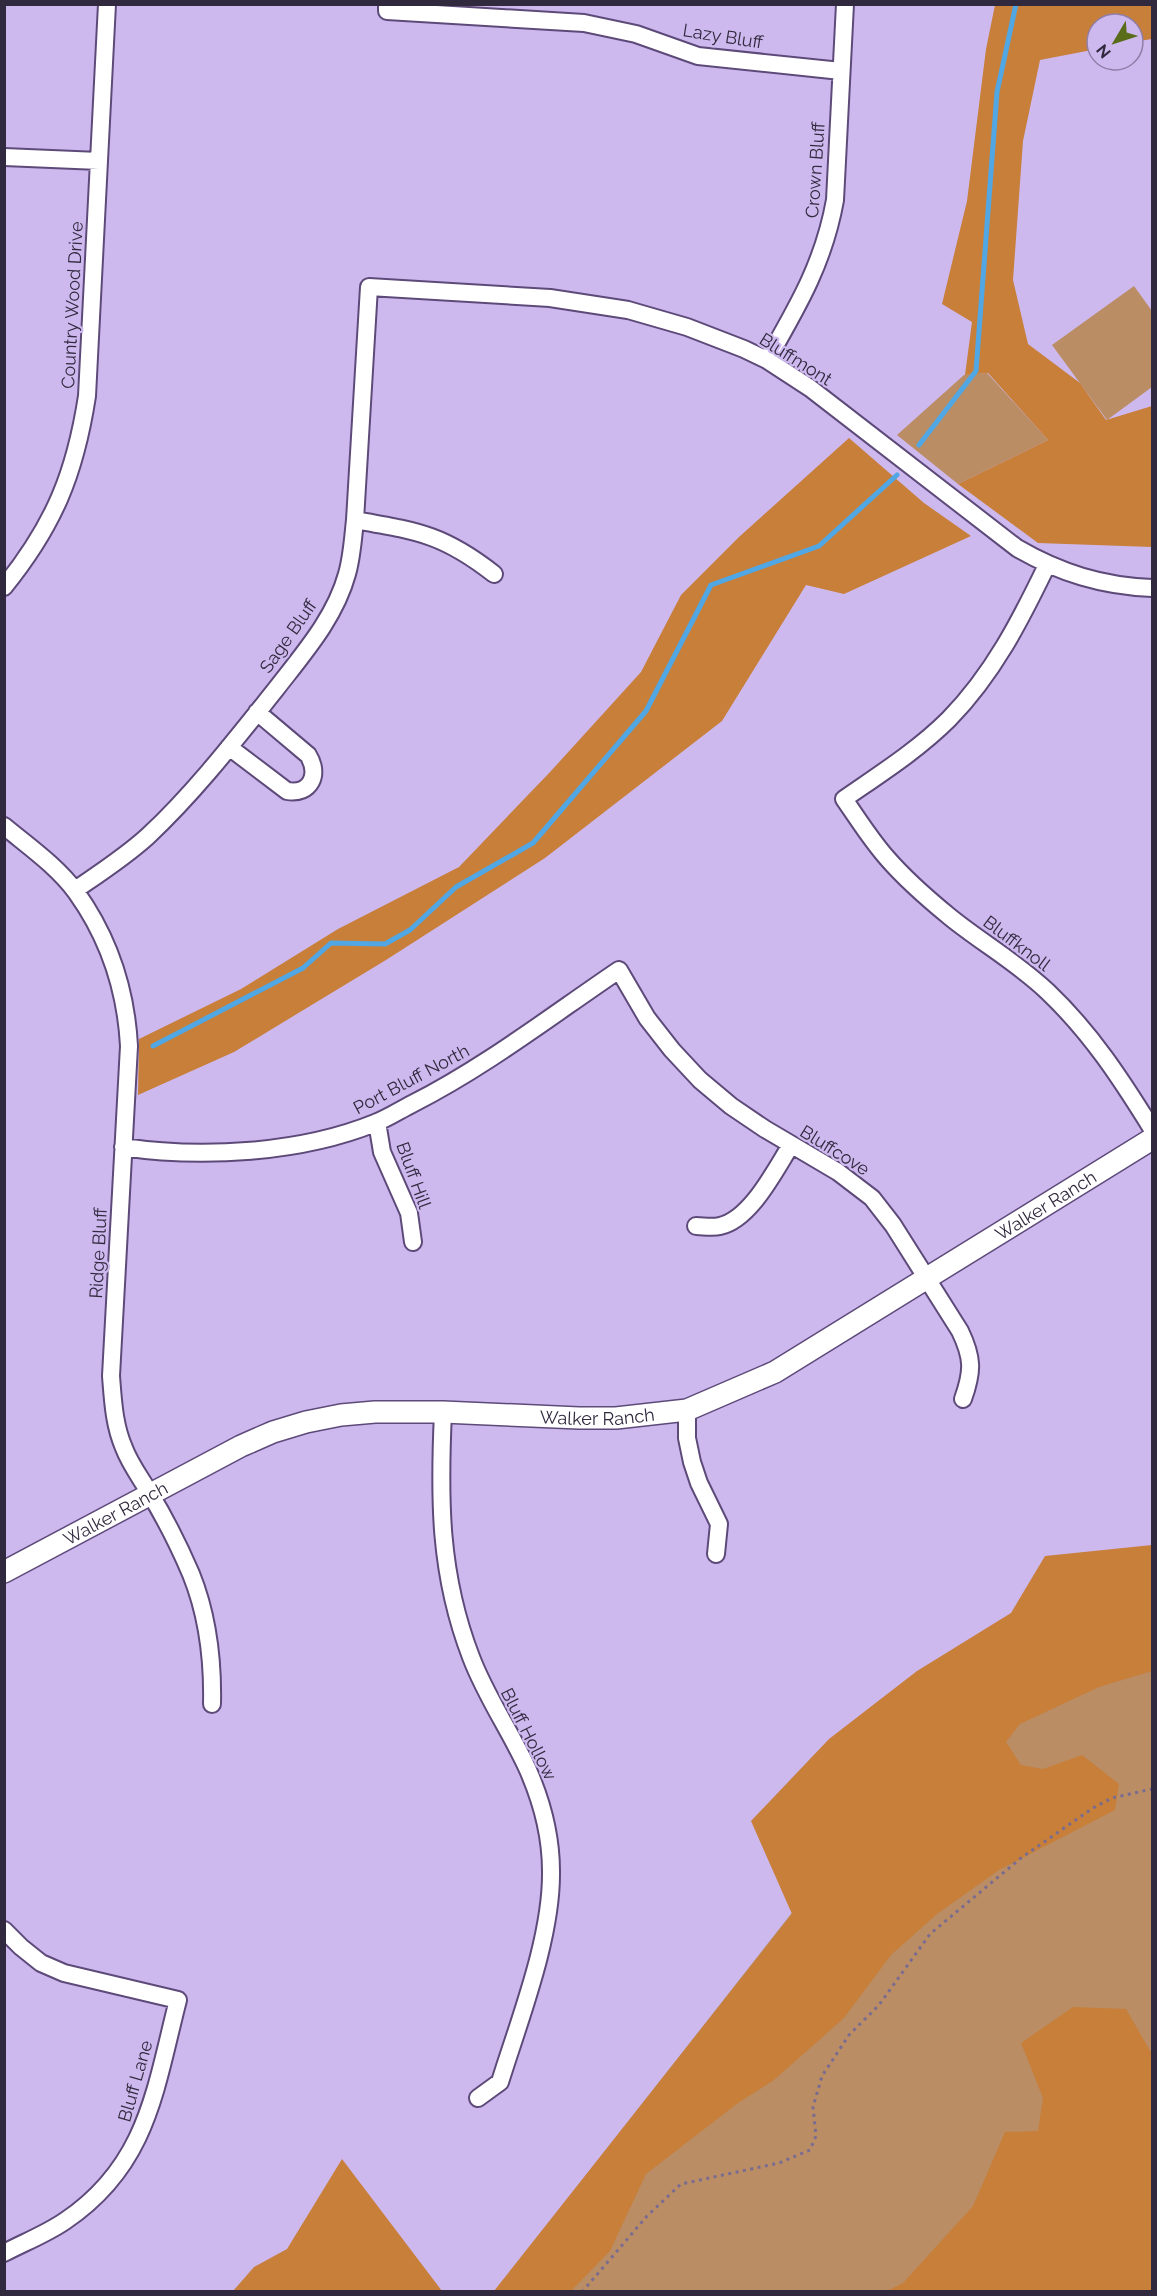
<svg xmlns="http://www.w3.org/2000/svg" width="1157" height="2296" font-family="Raleway,sans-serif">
  <rect width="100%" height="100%" fill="#ceb9ef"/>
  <!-- green -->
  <path fill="#ba8d64" d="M 1134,286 L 1152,311 L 1152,387 L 1107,420 L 1052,345 Z
    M 987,373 L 1048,440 L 958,484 L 897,435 L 964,375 Z
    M 1152,1600 L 1152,2291 L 494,2292 L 842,1849 Z"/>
  <!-- forest -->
  <path fill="#c77f3a" d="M 995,5 L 1152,5 L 1152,39 L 1133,42 L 1133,24 L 1097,24 L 1097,49 L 1040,60 L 1023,141 L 1013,280 L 1028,344 L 1080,383 L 1106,420 L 1152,406 L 1152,547 L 1038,543 L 958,484 L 1048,440 L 988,373 L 965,375 L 972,322 L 942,304 L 967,201 L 986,49 Z
    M 849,438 L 924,503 L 971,536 L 844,594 L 806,585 L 722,721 L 545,858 L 386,960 L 234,1052 L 138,1095 L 139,1039 L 241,989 L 338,929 L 459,867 L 551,771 L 641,672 L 681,595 L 739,537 Z
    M 1152,1545 L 1152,1671 L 1099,1687 L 1020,1724 L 1006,1742 L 1021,1765 L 1043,1769 L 1082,1755 L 1119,1784 L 1115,1810 L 999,1870 L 937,1914 L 891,1955 L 844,2018 L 774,2080 L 738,2103 L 646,2174 L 610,2251 L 571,2291 L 494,2291 L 792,1914 L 751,1821 L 829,1739 L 917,1671 L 1011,1613 L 1045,1556 Z
    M 1073,2007 L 1126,2009 L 1152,2054 L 1152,2291 L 887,2291 L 903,2283 L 973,2206 L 1005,2132 L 1038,2131 L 1043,2098 L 1021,2043 Z
    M 342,2159 L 442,2291 L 233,2291 L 254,2267 L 287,2249 Z"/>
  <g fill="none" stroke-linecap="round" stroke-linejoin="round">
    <!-- stream -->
    <path stroke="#51a7e4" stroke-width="5" d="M 919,445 L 976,371 L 997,92 L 1016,4
      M 153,1046 L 303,968 L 331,943 L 385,944 L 410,930 L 456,887 L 533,843 L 646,711 L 711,585 L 819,546 L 897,475"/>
    <!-- minor casing -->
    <g stroke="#5d4a79" stroke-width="20">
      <path id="minor" d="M 387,4 L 387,11 L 584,23 L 636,34 L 698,56 L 841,71
        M 4,157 L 99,161
        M 767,360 C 798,306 824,262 835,200 L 845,4
        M 355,520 C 417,531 443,534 494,574
        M 1047,565 C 1020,621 993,674 949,719 C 918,750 880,774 844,799 C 858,819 871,840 887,858 C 906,880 928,899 950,917 C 982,943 1018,963 1048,992 C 1091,1033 1121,1079 1152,1129
        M 4,587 C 54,525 75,474 87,396 L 107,4
        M 229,747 L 287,791 C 311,795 320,774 308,755 L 257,712
        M 4,826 C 28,846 57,866 76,892 C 109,938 126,990 129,1046 L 111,1376 C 113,1401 114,1425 124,1448 C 130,1464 140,1477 149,1492 C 165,1518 179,1546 191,1574 C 208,1616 213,1659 212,1704
        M 75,890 C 100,873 125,857 148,836 C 195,792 236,739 276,689 C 303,654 335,618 347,574 C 352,557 353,538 355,520 L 369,287 L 550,298 L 628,310 L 687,327 L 744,349 L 767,360 L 810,388 L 1017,548 C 1060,573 1102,586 1152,588
        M 377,1122 L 382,1152 L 409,1213 L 413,1242
        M 123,1147 C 202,1159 301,1153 375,1123 C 388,1118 400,1110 412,1104 C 485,1067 551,1016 619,970 L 647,1018 L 672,1050 L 700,1080 L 731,1106 L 765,1129 L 838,1172 L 872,1198 L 893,1225 L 960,1331 C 973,1358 973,1371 963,1399
        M 696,1226 C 703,1226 712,1228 720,1226 C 751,1219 775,1170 791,1145
        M 687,1410 L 687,1438 L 692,1462 L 699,1483 L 719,1524 L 716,1554
        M 443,1412 C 439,1499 439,1574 471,1657 C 486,1697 511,1732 528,1770 C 542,1802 551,1837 551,1871 C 552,1937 520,2018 500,2082 L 478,2098
        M 4,1930 L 21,1947 L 41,1963 L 64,1973 L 178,2000 C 155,2089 148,2165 65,2221 C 46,2234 25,2242 4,2253"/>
    </g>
    <!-- tertiary casing -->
    <g stroke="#5d4a79" stroke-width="24">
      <g id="tertiary">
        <path id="s1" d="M 4,1572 L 241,1446 L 273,1432 L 306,1422 L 341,1415 L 375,1412 L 443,1412 L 579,1418 L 616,1418 L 687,1410 L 775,1372 L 1152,1139"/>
      </g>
    </g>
    <!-- path -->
    <path stroke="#7a6c90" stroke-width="3" stroke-dasharray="3 4.5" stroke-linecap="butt" d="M 582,2292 L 647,2216 L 681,2184 L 779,2163 L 810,2150 L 816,2136 L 813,2107 L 822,2076 L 849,2035 L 879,2005 L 930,1934 L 1021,1858 L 1093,1808 L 1112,1798 L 1152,1789"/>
    <!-- minor -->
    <use href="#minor" stroke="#fff" stroke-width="16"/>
    <!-- tertiary -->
    <use href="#tertiary" stroke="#fff" stroke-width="21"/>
  </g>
  <g text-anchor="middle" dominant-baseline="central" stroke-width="4.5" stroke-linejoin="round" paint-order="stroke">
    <!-- street labels -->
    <g font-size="18" fill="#31293e" stroke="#ceb9ef">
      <text transform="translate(723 36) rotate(9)">Lazy Bluff</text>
      <text transform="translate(815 170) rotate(-86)">Crown Bluff</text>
      <text transform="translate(72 305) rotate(-87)">Country Wood Drive</text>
      <text transform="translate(796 359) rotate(32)">Bluffmont</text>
      <text transform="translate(288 636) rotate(-55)">Sage Bluff</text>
      <text transform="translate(1017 943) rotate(37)">Bluffknoll</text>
      <text transform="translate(411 1079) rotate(-28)">Port Bluff North</text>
      <text transform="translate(835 1150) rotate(32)">Bluffcove</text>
      <text transform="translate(414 1175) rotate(70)">Bluff Hill</text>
      <text stroke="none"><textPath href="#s1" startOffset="1134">Walker Ranch</textPath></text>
      <text transform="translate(98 1253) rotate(-87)">Ridge Bluff</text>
      <text stroke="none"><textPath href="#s1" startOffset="630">Walker Ranch</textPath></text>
      <text stroke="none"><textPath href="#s1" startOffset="126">Walker Ranch</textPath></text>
      <text transform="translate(529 1734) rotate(63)">Bluff Hollow</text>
      <text transform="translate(135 2081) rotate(-74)">Bluff Lane</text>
    </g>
  </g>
  <!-- border -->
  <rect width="1157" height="2296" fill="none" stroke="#31293e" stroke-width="12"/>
  <!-- north arrow -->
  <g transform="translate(1115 42) rotate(231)"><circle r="28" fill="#ceb9ef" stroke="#8f7fa8" stroke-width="1.5"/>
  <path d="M0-4.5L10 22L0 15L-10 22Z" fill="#596c1a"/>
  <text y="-9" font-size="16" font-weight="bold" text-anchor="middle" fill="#31293e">N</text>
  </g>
</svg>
